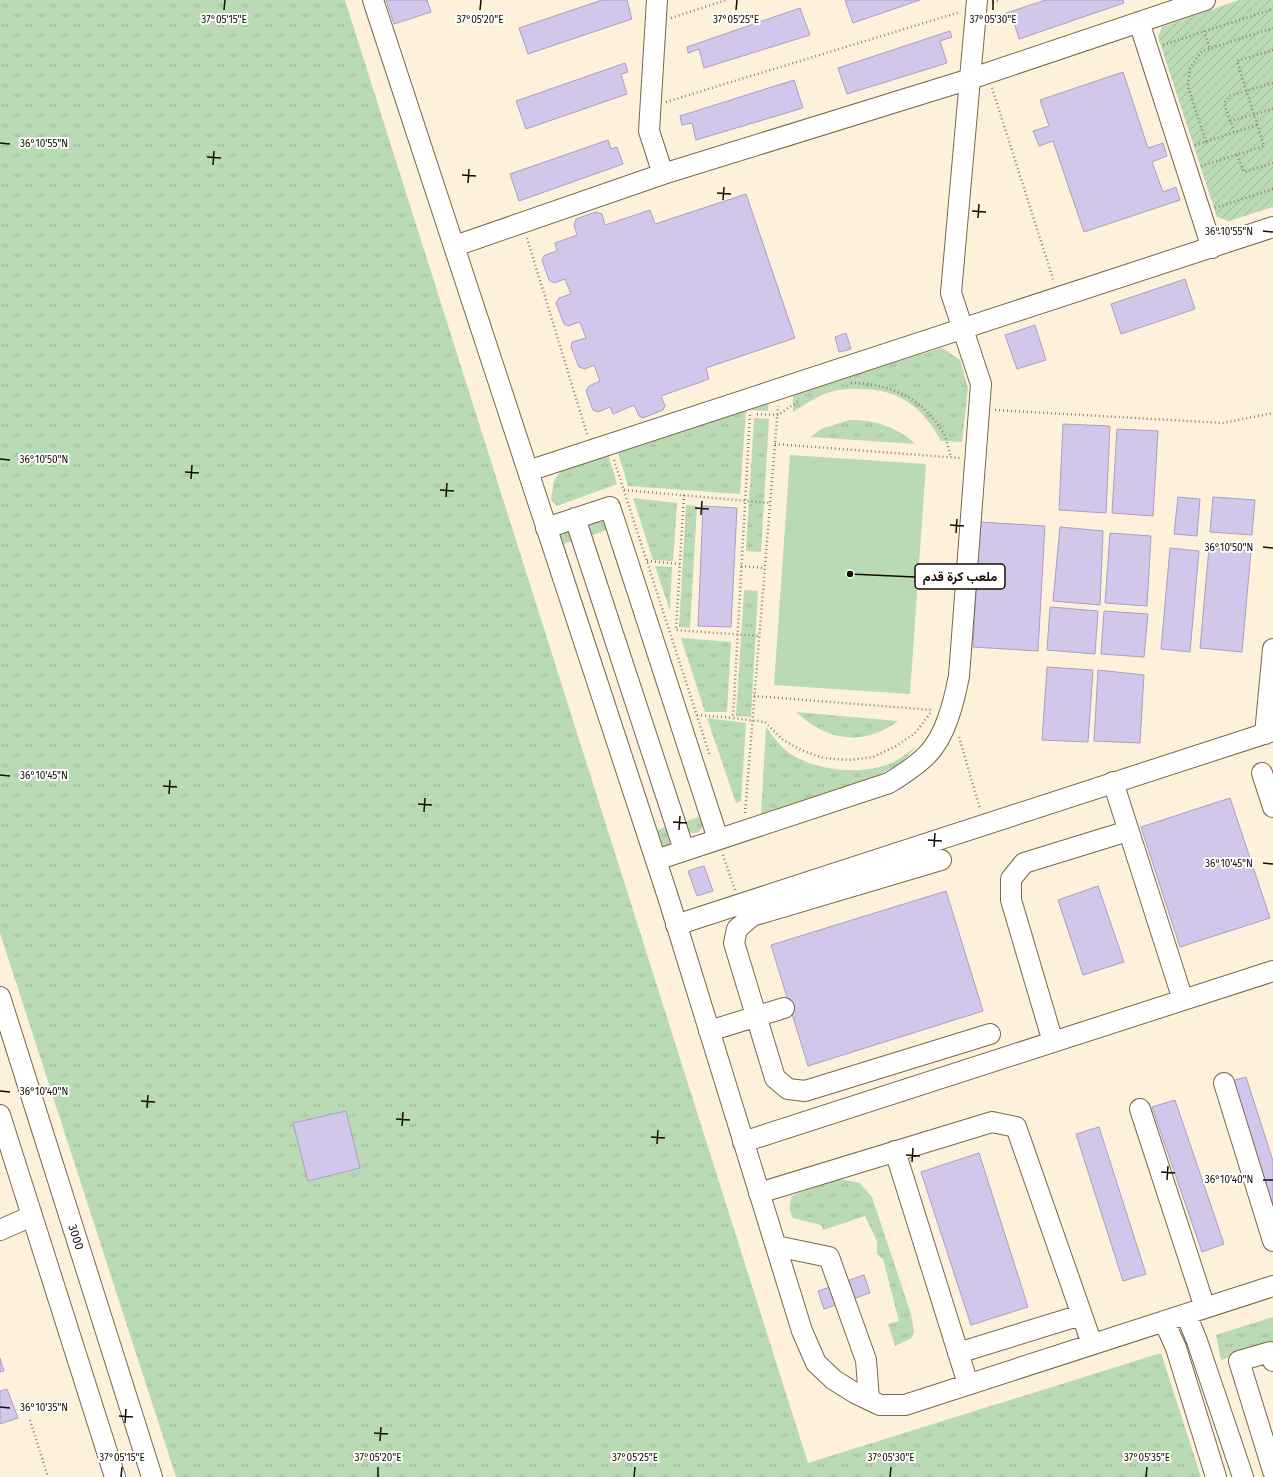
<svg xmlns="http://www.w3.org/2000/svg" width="1273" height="1477" font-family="'Fira Sans',Vazirmatn,sans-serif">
  <defs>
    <pattern id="grass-tufts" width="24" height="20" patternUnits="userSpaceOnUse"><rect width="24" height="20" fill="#bad9b5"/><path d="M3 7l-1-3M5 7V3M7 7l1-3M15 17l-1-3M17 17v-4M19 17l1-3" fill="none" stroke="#9fb99a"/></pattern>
    <pattern id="garden-furrows" width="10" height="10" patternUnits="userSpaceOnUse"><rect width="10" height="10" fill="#bad9b5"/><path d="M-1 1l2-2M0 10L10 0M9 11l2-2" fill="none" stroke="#9fb99a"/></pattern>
  </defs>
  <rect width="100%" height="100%" fill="#fdf1dc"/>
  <!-- grass -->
  <path fill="url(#grass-tufts)" d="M 0,0 L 345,0 L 808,1463 L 1161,1353 L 1201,1477 L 176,1477 L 0,933 Z
    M 942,348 L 960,360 L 968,388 L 962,442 L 941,441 C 923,407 898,388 858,389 C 850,389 841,389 834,391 C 819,395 805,404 793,412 L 793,393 Z
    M 769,396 L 768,411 L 746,410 L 740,494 L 628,486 L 617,449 Z
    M 754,418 L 769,419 L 761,552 L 746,551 Z
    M 849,420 C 877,420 896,427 916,444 L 811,437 L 821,429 Z
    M 607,450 L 617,484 L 557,506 L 551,500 L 554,481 L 558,475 L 563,468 Z
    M 633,498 L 677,503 L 673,561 L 653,560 Z
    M 686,505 L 697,506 L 690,628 L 679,627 Z
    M 599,517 L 604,520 L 607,530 L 589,536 L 587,524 Z
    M 567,527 L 577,539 L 564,544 L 657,830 L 669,826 L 672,845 L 663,849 L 659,846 L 559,537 L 560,532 Z
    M 655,566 L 672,567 L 670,611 Z
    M 744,590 L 758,591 L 751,717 L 736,716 Z
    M 681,638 L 731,642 L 727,712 L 705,712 Z
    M 796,712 L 898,721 C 863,747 827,741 796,712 Z
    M 707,718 L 746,723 L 741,801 L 736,803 Z
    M 766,727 C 774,738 782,749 794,756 C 821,772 869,776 897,760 C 904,756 911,750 917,746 L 900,764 L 876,776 L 761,814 Z
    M 701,816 L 704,824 L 699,832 C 690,835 685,831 682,823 Z
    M 839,1179 L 860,1183 L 872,1197 L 911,1314 L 914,1331 L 912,1338 L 895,1346 L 888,1324 L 899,1321 L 883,1259 L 877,1254 L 877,1241 L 865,1216 L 823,1230 L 821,1225 L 793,1218 C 788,1209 789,1204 793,1195 Z
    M 1273,1317 L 1273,1343 L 1221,1360 L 1216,1335 Z"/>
  <!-- park -->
  <path fill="#bad9b5" d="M 790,455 L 926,464 L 910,694 L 774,685 Z"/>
  <!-- garden -->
  <path fill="url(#garden-furrows)" d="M 1239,0 L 1273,0 L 1273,207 L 1229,221 L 1217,217 L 1158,37 L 1162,27 Z"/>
  <!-- building -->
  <path fill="#d2c7ea" stroke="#a99fc1" d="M 386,0 L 427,0 L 431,12 L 394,24 Z
    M 602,0 L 627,0 L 632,19 L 528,54 L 519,28 Z
    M 845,0 L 920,0 L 853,23 Z
    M 1046,0 L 1123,0 L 1124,3 L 1019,39 L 1013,19 L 1005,22 L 1003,14 Z
    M 800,8 L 810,35 L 704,68 L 699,49 L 688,53 L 687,47 Z
    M 950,31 L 952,37 L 940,41 L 947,63 L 847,94 L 838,68 Z
    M 625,63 L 628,72 L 621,74 L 627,94 L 526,129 L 516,101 Z
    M 1123,72 L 1148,148 L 1163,143 L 1167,156 L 1152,162 L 1163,192 L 1176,187 L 1180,200 L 1084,232 L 1053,141 L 1039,146 L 1033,131 L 1049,126 L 1040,100 Z
    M 794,80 L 803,108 L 696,140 L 692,123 L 682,125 L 680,116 Z
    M 608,140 L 611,149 L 617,147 L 623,164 L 519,201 L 510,174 Z
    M 746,194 L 795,338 L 706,368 L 709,379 L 661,396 L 665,406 L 663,410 L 643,418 L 639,416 L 634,405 L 613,414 L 610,407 L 598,412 L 593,410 L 586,391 L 589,386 L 600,381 L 594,365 L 585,369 L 579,367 L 571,347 L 572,342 L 586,338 L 580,322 L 568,326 L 564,324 L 556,303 L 559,298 L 571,294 L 565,279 L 554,283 L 549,280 L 542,260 L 545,255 L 557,251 L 555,243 L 577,235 L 574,225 L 576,219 L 596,212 L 602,214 L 605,225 L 650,210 L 655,224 Z
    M 1185,279 L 1195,309 L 1121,334 L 1111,304 Z
    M 1035,325 L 1046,360 L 1017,369 L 1005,335 Z
    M 846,333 L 851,349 L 839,352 L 835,337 Z
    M 1063,424 L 1110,426 L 1106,513 L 1059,510 Z
    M 1117,429 L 1158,431 L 1153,516 L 1112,513 Z
    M 1178,497 L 1200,499 L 1197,536 L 1174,534 Z
    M 1213,497 L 1255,500 L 1252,535 L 1210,532 Z
    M 703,506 L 737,508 L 731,627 L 698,626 Z
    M 980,522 L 1045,526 L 1038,651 L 973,647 Z
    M 1060,527 L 1103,531 L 1100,605 L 1053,601 Z
    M 1110,533 L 1151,536 L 1147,606 L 1105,603 Z
    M 1170,548 L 1199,551 L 1190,652 L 1161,649 Z
    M 1209,548 L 1251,551 L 1242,652 L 1200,648 Z
    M 1050,607 L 1098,611 L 1095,654 L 1047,650 Z
    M 1104,611 L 1148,614 L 1144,657 L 1101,654 Z
    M 1047,667 L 1093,670 L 1088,742 L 1042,740 Z
    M 1098,670 L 1144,675 L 1140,743 L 1094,741 Z
    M 1230,798 L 1270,918 L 1180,947 L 1141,827 Z
    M 704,866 L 713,891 L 697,896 L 688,871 Z
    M 1098,886 L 1124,962 L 1083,975 L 1058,900 Z
    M 946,891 L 983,1011 L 808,1066 L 771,945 Z
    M 1246,1077 L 1273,1161 L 1273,1209 L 1231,1081 Z
    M 1175,1100 L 1224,1244 L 1202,1252 L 1152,1107 Z
    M 346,1111 L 360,1168 L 308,1181 L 293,1123 Z
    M 1099,1127 L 1146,1274 L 1123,1281 L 1076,1134 Z
    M 979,1153 L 1028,1307 L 971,1325 L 921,1172 Z
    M 864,1275 L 870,1293 L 824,1309 L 818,1291 Z
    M 0,1358 L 4,1371 L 0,1372 Z
    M 7,1389 L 18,1418 L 0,1424 L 0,1391 Z"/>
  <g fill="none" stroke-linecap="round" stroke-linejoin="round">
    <!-- minor casing -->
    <g stroke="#796849" stroke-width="22">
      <path id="minor" d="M 373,0 L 668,897 L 802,1331 L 816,1363 L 834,1380 L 855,1393 L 880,1405 L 905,1405 L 1273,1286
        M 657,0 L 649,131 L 663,174
        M 1139,22 L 1212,248
        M 455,246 L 663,174 L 970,79 L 1205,0
        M 528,471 L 1273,227
        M 575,518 L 684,850
        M 546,528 L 610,507 L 718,839
        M 1265,734 L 1273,649
        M 1262,773 L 1273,807
        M 1113,782 L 1183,1000
        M 656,860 L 889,783 C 902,775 916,766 927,755 C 946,736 954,701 959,676 L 981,384 L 951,293 L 977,0
        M 941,860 L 752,916 L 737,929 L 734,943 L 775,1078 L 788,1089 L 805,1091 L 990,1034
        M 676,925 L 1273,731
        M 0,997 L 152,1477
        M 709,1031 L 784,1008
        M 1053,1042 L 1011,900 L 1011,879 L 1024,863 L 1128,831
        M 1224,1083 L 1273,1241
        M 1140,1109 L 1205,1308
        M 0,1115 L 115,1477
        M 743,1142 L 1273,971
        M 895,1151 L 968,1384
        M 759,1193 L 992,1122 L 1016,1127 L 1092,1344
        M 0,1230 L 32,1216
        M 776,1246 L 829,1257 L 866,1360 L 869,1399
        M 1186,1314 L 1197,1341 L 1243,1477
        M 1164,1321 L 1176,1348 L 1216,1477
        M 958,1353 L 1081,1315
        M 1273,1361 L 1270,1352 L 1239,1361 L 1273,1471"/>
    </g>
    <!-- path -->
    <path stroke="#8c8273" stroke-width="2.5" stroke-dasharray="1 3" stroke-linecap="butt" d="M 993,2 L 1000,0
      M 671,18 L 726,0
      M 1204,31 L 1210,49
      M 1163,45 L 1273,9
      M 992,88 L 1054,282
      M 666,102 L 960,12
      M 1230,121 L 1273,109
      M 1234,132 L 1224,103 L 1229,96 L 1273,83
      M 1206,142 L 1188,87 L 1190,68 L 1202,51 L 1273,28
      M 1195,145 L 1257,125
      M 1237,155 L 1244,172 L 1273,163
      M 1201,166 L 1264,146 L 1237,61 L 1273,50
      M 1215,208 L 1273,189
      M 527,238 L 587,434
      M 851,383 C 889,383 922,398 942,431 C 947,438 948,449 951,457
      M 995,410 L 1223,423 L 1273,413
      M 757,414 L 778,415 L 800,400
      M 750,415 L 733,718 L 765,722 L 783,740 L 801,750 L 823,758 L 849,760 L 873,757 L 896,746 L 915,733 L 932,711
      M 775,444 L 960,458
      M 614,460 L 710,756
      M 624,490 L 770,503
      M 684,495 L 676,630 L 759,636
      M 647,561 L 680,564
      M 741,566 L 765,568
      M 754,696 L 933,710
      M 697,715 L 733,718
      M 959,737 L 980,809
      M 745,813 L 778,406
      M 723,855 L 735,890
      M 30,1420 L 48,1477"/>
    <!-- minor -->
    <use href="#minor" stroke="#fff" stroke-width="20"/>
  </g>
  <!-- ticks -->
  <path fill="none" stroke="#130c02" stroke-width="1.5" d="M 224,10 L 225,0M 480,10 L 481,0M 736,10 L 737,0M 993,10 L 993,0M 0,143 L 10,144M 207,157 L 221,158M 213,165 L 214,151M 462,175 L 476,176M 468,183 L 469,169M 717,193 L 731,194M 723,200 L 724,187M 972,211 L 986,212M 978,218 L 979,204M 1263,231 L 1273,232M 0,459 L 10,460M 185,472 L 199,473M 191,479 L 192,465M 440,490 L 454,491M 446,497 L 447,483M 695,508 L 709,509M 701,515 L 702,501M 950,525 L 964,526M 956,533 L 957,519M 1263,547 L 1273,548M 0,775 L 10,776M 163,786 L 177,787M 169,794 L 170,780M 418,804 L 432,805M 424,812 L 425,798M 673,822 L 687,823M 679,830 L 680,816M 928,840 L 942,841M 934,847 L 935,833M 1263,863 L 1273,864M 0,1091 L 10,1092M 141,1101 L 155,1102M 147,1108 L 148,1095M 396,1119 L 410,1120M 402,1126 L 403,1112M 651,1137 L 665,1138M 657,1144 L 658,1130M 906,1155 L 920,1156M 912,1162 L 913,1148M 1161,1172 L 1175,1173M 1167,1180 L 1168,1166M 1263,1180 L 1273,1180M 0,1407 L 10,1408M 119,1416 L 133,1417M 125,1423 L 126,1409M 374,1433 L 388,1434M 380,1441 L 381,1427M 121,1477 L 122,1467M 378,1477 L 378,1467M 634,1477 L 635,1467M 890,1477 L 891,1467M 1146,1477 L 1147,1467"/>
  <g text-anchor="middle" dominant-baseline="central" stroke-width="4" stroke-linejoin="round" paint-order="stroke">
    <!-- street labels -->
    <g font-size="12" fill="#130c02" stroke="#fff">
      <text transform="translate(76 1237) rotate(72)">3000</text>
    </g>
  </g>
  <g font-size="10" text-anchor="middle" fill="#130c02" stroke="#fff" stroke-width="4" stroke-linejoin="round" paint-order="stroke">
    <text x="224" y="23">37°05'15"E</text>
    <text x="480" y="23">37°05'20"E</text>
    <text x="736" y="23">37°05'25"E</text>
    <text x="993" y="23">37°05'30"E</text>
    <text x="44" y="147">36°10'55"N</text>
    <text x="1229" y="235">36°10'55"N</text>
    <text x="44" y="463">36°10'50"N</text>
    <text x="1229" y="551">36°10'50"N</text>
    <text x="44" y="779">36°10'45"N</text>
    <text x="1229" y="867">36°10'45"N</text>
    <text x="44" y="1095">36°10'40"N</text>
    <text x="1229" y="1183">36°10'40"N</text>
    <text x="44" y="1411">36°10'35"N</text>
    <text x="122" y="1461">37°05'15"E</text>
    <text x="378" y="1461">37°05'20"E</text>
    <text x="635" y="1461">37°05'25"E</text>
    <text x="891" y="1461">37°05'30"E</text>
    <text x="1147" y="1461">37°05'35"E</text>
  </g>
  <!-- callouts -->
  <path fill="none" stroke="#130c02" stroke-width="1.5" d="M850 574L915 577"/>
  <circle fill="#130c02" stroke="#fff" stroke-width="1.5" cx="850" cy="574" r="4"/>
  <rect fill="#fff" stroke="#130c02" stroke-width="1.5" x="915" y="564" width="90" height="25" rx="4"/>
  <g font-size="13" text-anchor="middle" font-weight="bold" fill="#130c02">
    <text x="960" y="581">ملعب كرة قدم</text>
  </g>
</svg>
